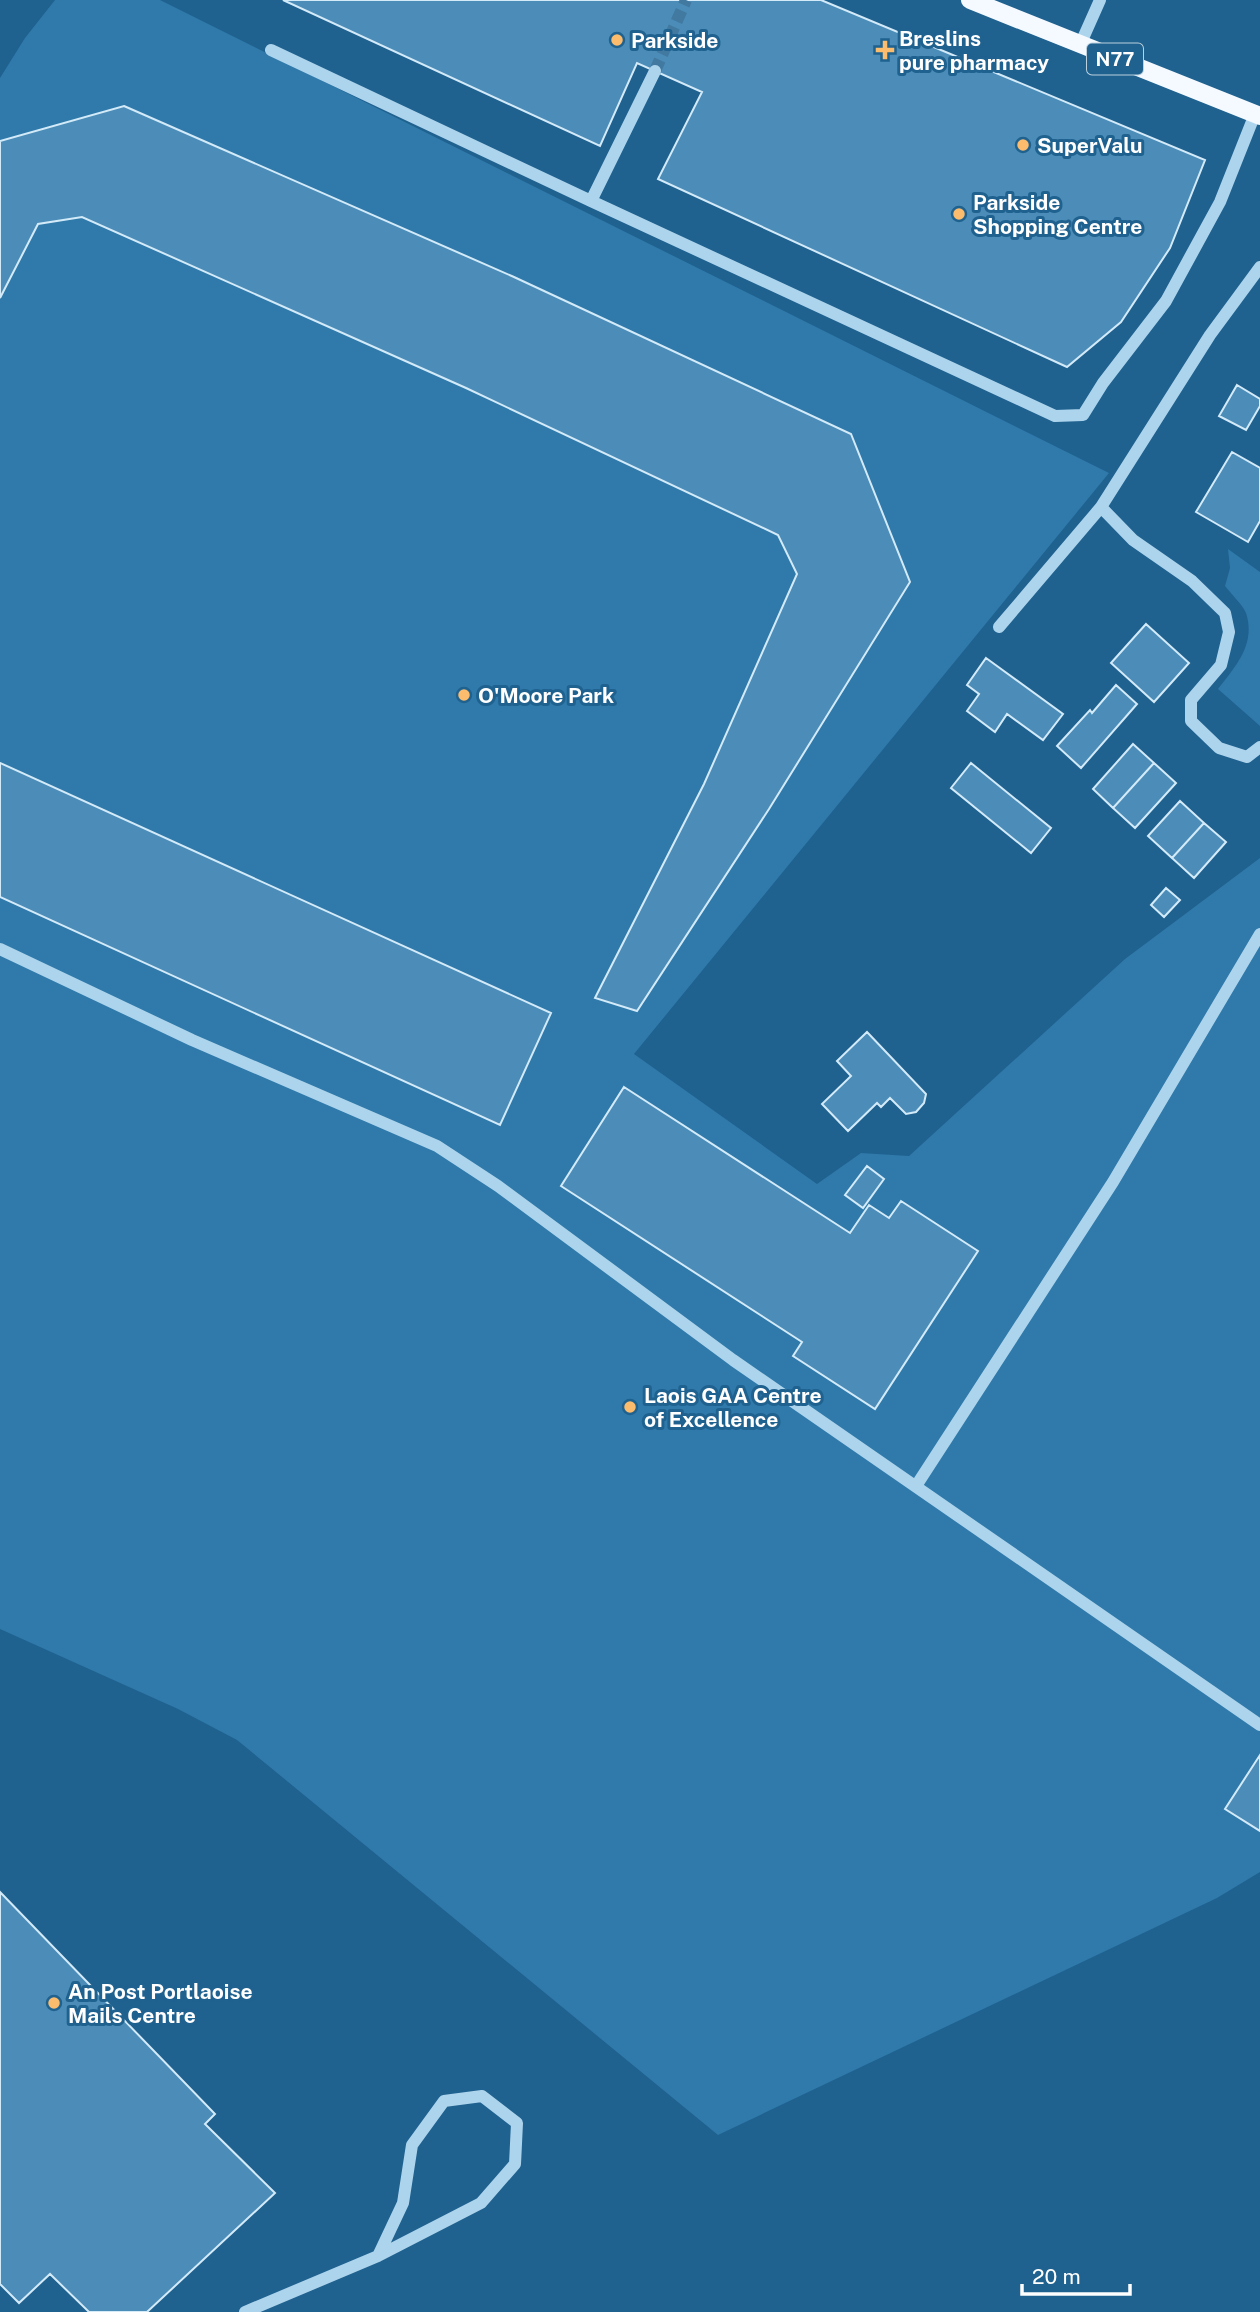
<svg xmlns="http://www.w3.org/2000/svg" width="1260" height="2312" font-family="'Public Sans',sans-serif">
  <rect width="100%" height="100%" fill="#1f618f"/>
  <!-- green -->
  <path fill="#2f7aaa" d="M 55,0 L 160,0 L 1109,473 L 634,1054 L 817,1184 L 861,1153 L 909,1156 L 1125,959 L 1260,858 L 1260,1872 L 1217,1898 L 718,2135 L 237,1740 L 178,1709 L 0,1629 L 0,78 L 25,38 Z
    M 1228,549 L 1260,572 L 1260,726 L 1218,689 C 1236,666 1256,644 1246,613 C 1242,604 1231,594 1225,586 L 1230,568 Z"/>
  <!-- building -->
  <path fill="#4b8db8" stroke="#d3eaf9" stroke-width="2" d="M 283,0 L 821,0 L 1205,160 L 1170,248 L 1121,322 L 1067,367 L 658,179 L 702,92 L 637,63 L 600,146 Z
    M 124,106 L 514,277 L 851,434 L 910,582 L 769,809 L 637,1011 L 595,998 L 704,784 L 797,574 L 778,535 L 466,388 L 82,217 L 38,224 L 0,298 L 0,141 Z
    M 1237,385 L 1260,399 L 1260,406 L 1246,430 L 1219,416 Z
    M 1232,452 L 1260,468 L 1260,521 L 1248,542 L 1196,512 Z
    M 1146,624 L 1189,663 L 1154,702 L 1111,663 Z
    M 986,658 L 1063,714 L 1043,740 L 1007,714 L 995,732 L 967,711 L 979,694 L 967,685 Z
    M 1116,685 L 1137,704 L 1081,768 L 1057,746 L 1090,710 L 1092,713 Z
    M 1133,744 L 1154,763 L 1113,808 L 1093,789 Z
    M 0,763 L 551,1013 L 500,1125 L 0,897 Z
    M 971,763 L 1051,828 L 1031,853 L 951,788 Z
    M 1154,763 L 1176,783 L 1135,828 L 1113,808 Z
    M 1180,801 L 1204,823 L 1172,858 L 1148,836 Z
    M 1204,823 L 1226,842 L 1194,878 L 1172,858 Z
    M 1166,888 L 1180,900 L 1164,917 L 1151,905 Z
    M 867,1032 L 926,1094 L 924,1103 L 916,1112 L 906,1114 L 890,1098 L 881,1107 L 877,1103 L 848,1131 L 822,1104 L 851,1076 L 837,1061 Z
    M 624,1087 L 850,1233 L 869,1205 L 889,1218 L 901,1201 L 978,1251 L 875,1409 L 793,1356 L 802,1342 L 561,1186 Z
    M 867,1166 L 884,1179 L 863,1208 L 845,1195 Z
    M 1260,1755 L 1260,1831 L 1225,1809 Z
    M 0,1892 L 215,2114 L 205,2124 L 275,2193 L 147,2312 L 89,2312 L 50,2274 L 19,2303 L 0,2284 Z"/>
  <g fill="none" stroke-linecap="round" stroke-linejoin="round">
    <!-- minor-tunnel -->
    <path stroke="#4179a0" stroke-width="12" stroke-dasharray="12 6" stroke-linecap="butt" d="M 655,71 L 686,0"/>
    <!-- minor -->
    <path stroke="#add4ed" stroke-width="12" d="M 1080,45 L 1100,0
      M 271,50 L 591,201 L 1055,416 L 1083,415 L 1103,383 L 1166,301 L 1220,202 L 1255,114
      M 591,201 L 655,71
      M 1101,507 L 1133,540 L 1192,581 L 1225,613 L 1229,632 L 1221,665 L 1191,700 L 1191,721 L 1219,748 L 1247,757 L 1260,747
      M 999,627 L 1101,507 L 1210,335 L 1260,267
      M 0,949 L 192,1040 L 437,1146 L 498,1186 L 733,1360 L 1260,1725
      M 916,1486 L 1113,1182 L 1260,934
      M 245,2312 L 378,2256 L 481,2203 L 515,2164 L 517,2123 L 482,2096 L 444,2101 L 412,2145 L 403,2203 L 378,2256"/>
    <!-- major -->
    <path stroke="#f4faff" stroke-width="18" d="M 970,0 L 1260,116"/>
  </g>
  <!-- markers -->
  <g fill="#fbbc6d" stroke="#1f618f" stroke-width="2.5">
    <circle cx="617" cy="40" r="7"/>
    <path d="M881.5 39.5h7v7h7v7h-7v7h-7v-7h-7v-7h7z"/>
    <circle cx="1023" cy="145" r="7"/>
    <circle cx="959" cy="214" r="7"/>
    <circle cx="464" cy="695" r="7"/>
    <circle cx="630" cy="1407" r="7"/>
    <circle cx="54" cy="2003" r="7"/>
  </g>
  <g text-anchor="middle" dominant-baseline="central" stroke-width="6" stroke-linejoin="round" paint-order="stroke">
    <!-- shield labels -->
    <rect fill="#1f618f" stroke="#bcd0dd" stroke-width="2" x="1087" y="43.5" width="56" height="31" rx="5"/>
    <g font-size="19" font-weight="bold" fill="#fff">
      <text x="1115" y="59">N77</text>
    </g>
    <!-- poi labels -->
    <g font-size="21" font-weight="bold" fill="#fff" stroke="#1f618f" text-anchor="start">
      <text x="899" y="38">Breslins<tspan x="899" dy="24">pure pharmacy</tspan></text>
      <text x="631" y="40">Parkside</text>
      <text x="1037" y="145">SuperValu</text>
      <text x="973" y="202">Parkside<tspan x="973" dy="24">Shopping Centre</tspan></text>
      <text x="478" y="695">O'Moore Park</text>
      <text x="644" y="1395">Laois GAA Centre<tspan x="644" dy="24">of Excellence</tspan></text>
      <text x="68" y="1991">An Post Portlaoise<tspan x="68" dy="24">Mails Centre</tspan></text>
    </g>
  </g>
  <!-- scale -->
  <path d="M1022 2284v10h108v-10" fill="none" stroke="#ffffff" stroke-width="3.5"/>
  <text x="1032" y="2284" font-size="21" fill="#ffffff" stroke="#1f618f" stroke-width="5" paint-order="stroke">20 m</text>
</svg>
